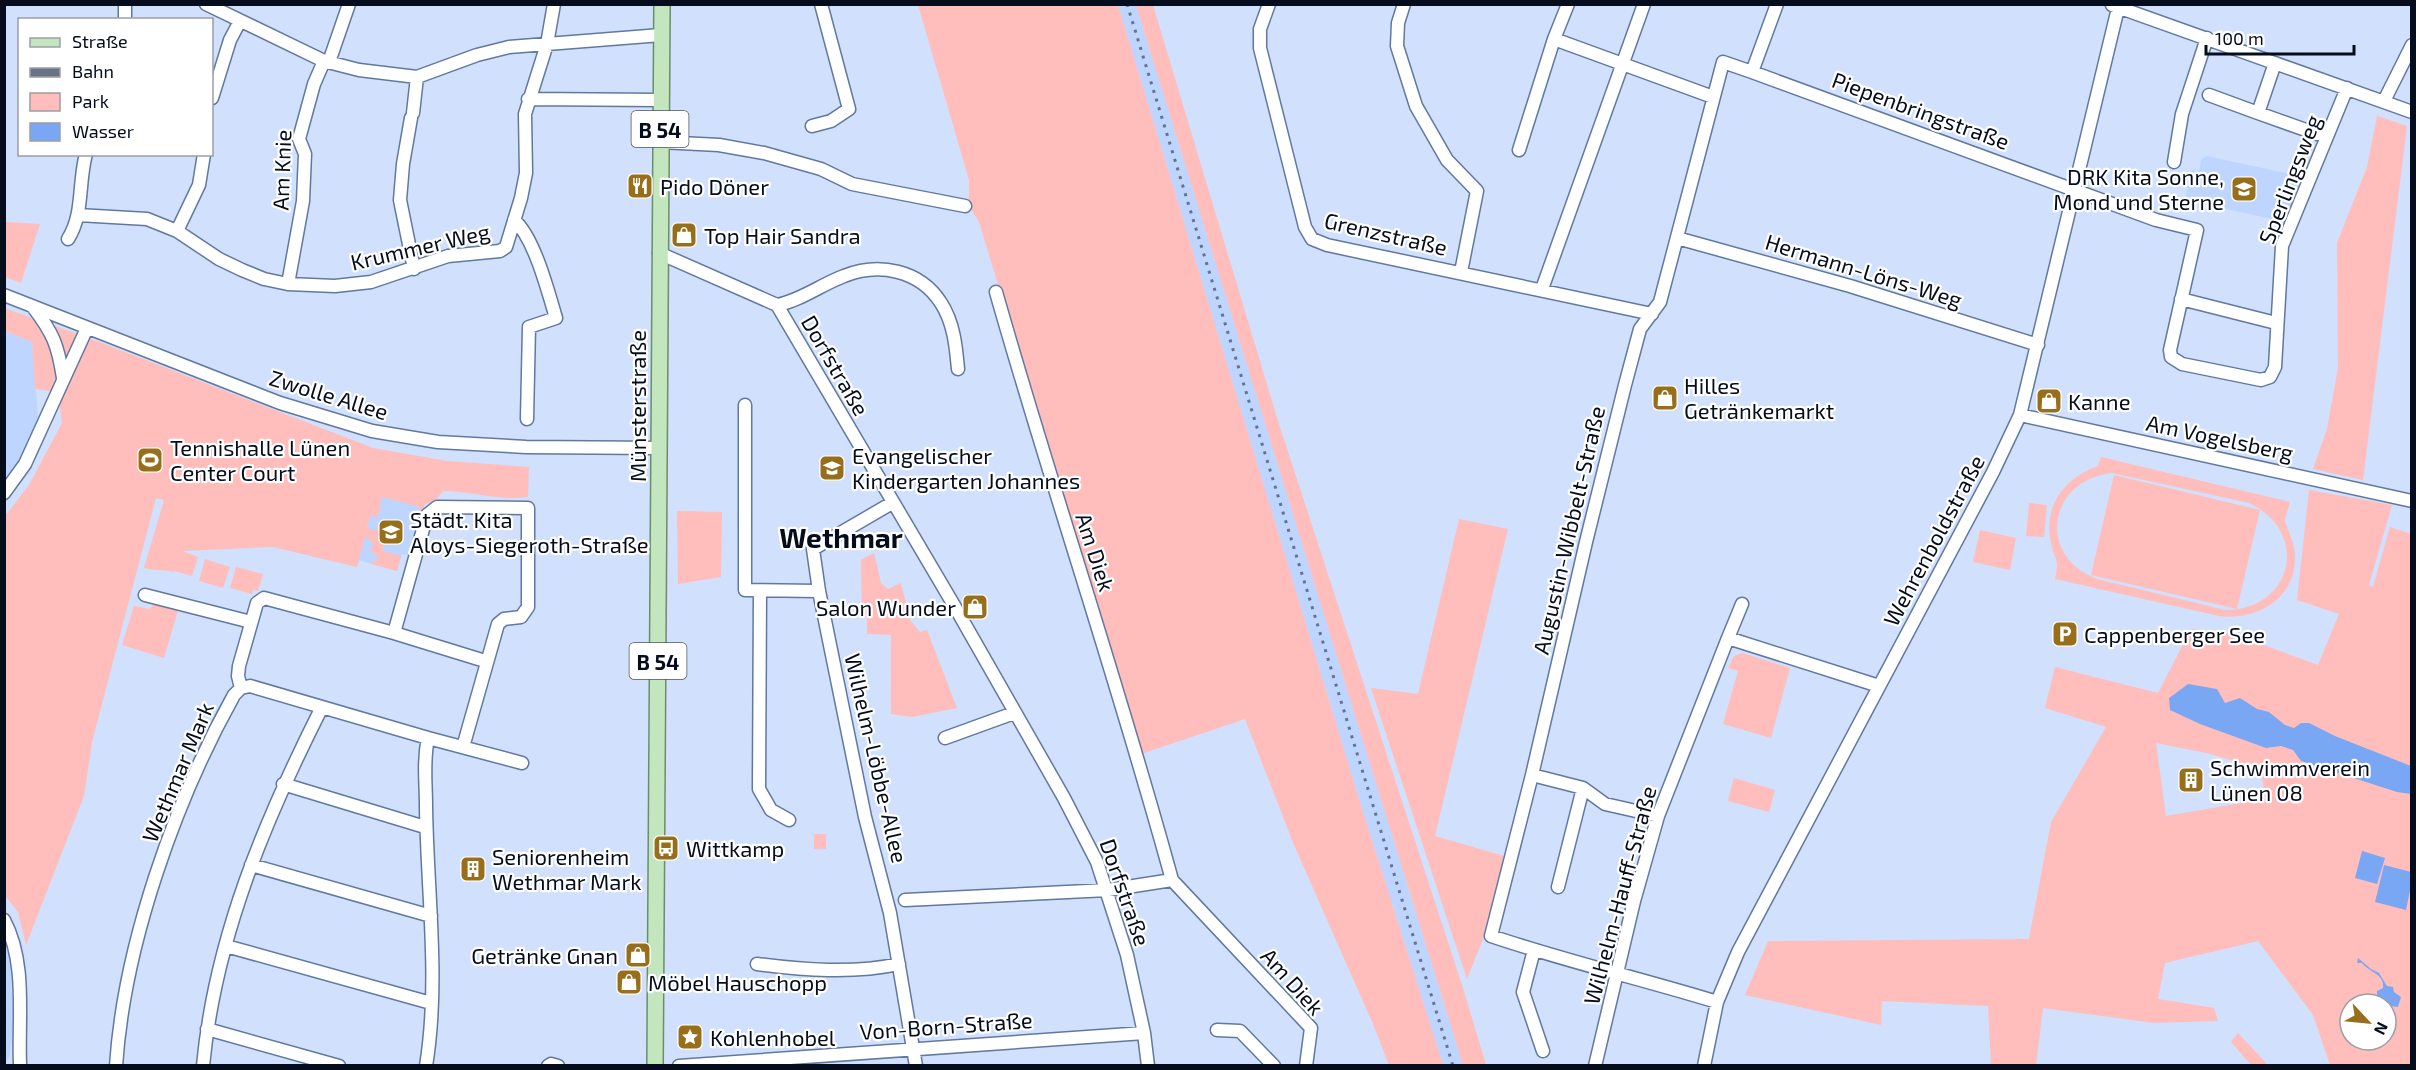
<svg xmlns="http://www.w3.org/2000/svg" width="2416" height="1070" font-family="'Exo 2',sans-serif">
  <rect width="100%" height="100%" fill="#d1e0fc"/>
  <!-- built -->
  <path fill="#bed6ff" d="M 1118,5 L 1136,5 L 1463,1065 L 1443,1065 L 1359,799 Z
    M 2206,156 L 2305,177 L 2286,222 L 2185,200 L 2191,170 L 2199,171 L 2201,160 Z
    M 5,331 L 32,342 L 38,417 L 26,447 L 11,473 L 5,480 Z
    M 378,490 L 425,503 L 410,556 L 402,554 L 397,571 L 358,560 Z
    M 4,938 L 9,948 L 11,960 L 13,1034 L 9,1057 L 5,1064 Z"/>
  <!-- green -->
  <path fill="#ffbdbb" fill-rule="evenodd" d="M 918,5 L 1118,5 L 1359,799 L 1443,1065 L 1389,1065 L 1373,1024 L 1294,845 L 1245,719 L 1141,754 L 979,222 L 969,206 L 969,180 Z
    M 1136,5 L 1153,5 L 1278,421 L 1463,988 L 1486,1065 L 1463,1065 Z
    M 2377,116 L 2407,126 L 2363,480 L 2313,469 L 2327,429 L 2338,368 L 2337,243 L 2367,167 Z
    M 5,222 L 40,224 L 21,283 L 5,277 Z
    M 4,308 L 94,340 L 373,448 L 447,461 L 529,467 L 528,497 C 498,501 472,491 443,491 L 434,502 L 425,504 L 420,521 L 417,520 L 420,507 L 382,497 L 378,517 L 371,515 L 367,528 L 376,531 L 380,521 L 379,528 L 382,533 L 385,533 L 383,551 L 401,556 L 397,571 L 371,564 L 379,557 L 371,551 L 373,543 L 365,536 L 357,567 L 273,547 L 182,551 L 198,557 L 192,576 L 174,571 L 173,572 C 163,569 155,571 144,568 L 164,500 L 156,498 L 92,742 L 84,796 L 26,945 L 18,912 L 4,894 L 5,516 L 29,485 L 62,423 L 58,392 L 35,389 L 32,342 L 5,331 Z
    M 2101,457 L 2290,502 C 2289,507 2286,514 2285,520 C 2285,525 2295,543 2295,555 C 2297,598 2257,621 2219,616 L 2055,579 C 2060,558 2055,562 2051,543 C 2043,506 2064,478 2098,466 ZM 2112,473 L 2249,503 C 2311,532 2293,610 2225,610 L 2097,579 C 2036,556 2048,480 2112,473 Z
    M 2114,475 L 2260,510 L 2237,609 L 2091,575 Z
    M 2309,490 L 2392,505 L 2369,585 L 2373,587 L 2390,527 L 2411,534 L 2411,1065 L 2330,1065 L 2313,1015 L 2258,941 L 2165,963 L 2158,999 L 2214,1008 L 2218,1021 L 2154,1023 L 2043,1008 L 2036,1065 L 1991,1065 L 1988,1006 L 1882,1001 L 1881,1025 L 1745,995 L 1768,941 L 2029,939 L 2051,822 L 2106,727 L 2045,708 L 2055,667 L 2158,693 L 2191,629 L 2234,634 L 2318,665 L 2339,614 L 2297,600 ZM 2156,743 L 2207,753 L 2261,769 L 2265,799 L 2166,816 ZM 2350,1004 L 2386,1004 L 2386,1040 L 2350,1040 Z
    M 2029,503 L 2047,505 L 2044,537 L 2026,536 Z
    M 677,511 L 722,512 L 721,577 L 678,584 Z
    M 1459,519 L 1508,529 L 1435,836 L 1504,856 L 1483,939 L 1467,979 L 1371,688 L 1418,694 Z
    M 1980,530 L 2016,538 L 2010,570 L 1973,562 Z
    M 874,553 L 881,583 L 888,589 L 901,583 L 910,620 L 920,632 L 927,630 L 957,708 L 912,717 L 891,714 L 891,635 L 867,634 L 867,617 L 862,617 L 861,560 Z
    M 205,559 L 230,567 L 223,588 L 199,581 Z
    M 236,567 L 263,574 L 258,591 L 253,590 L 252,594 L 230,588 Z
    M 158,601 L 179,607 L 164,658 L 122,645 L 134,606 L 149,609 Z
    M 1742,653 L 1790,668 L 1771,738 L 1723,724 L 1738,671 L 1728,668 L 1734,656 Z
    M 1734,778 L 1775,790 L 1769,812 L 1728,801 Z
    M 814,834 L 826,834 L 826,849 L 814,849 Z
    M 2238,1033 L 2268,1065 L 2251,1065 L 2231,1042 Z"/>
  <!-- water -->
  <path fill="#7aa7f4" d="M 2188,684 L 2217,689 L 2225,703 L 2240,698 L 2257,709 L 2269,712 L 2285,725 L 2294,728 L 2301,723 L 2309,723 L 2335,736 L 2411,766 L 2411,794 L 2397,792 L 2301,761 L 2293,750 L 2281,746 L 2266,748 L 2200,724 L 2170,710 L 2169,698 Z
    M 2362,851 L 2385,858 L 2377,884 L 2355,878 Z
    M 2384,865 L 2411,872 L 2411,886 L 2406,910 L 2375,902 Z
    M 2358,958 L 2371,969 L 2379,973 L 2387,986 L 2393,987 L 2394,992 L 2401,997 L 2398,1007 L 2373,1004 L 2377,1000 L 2377,991 L 2383,988 C 2385,974 2370,973 2362,963 L 2357,963 Z"/>
  <g fill="none" stroke-linecap="round" stroke-linejoin="round">
    <!-- minor casing -->
    <g stroke="#6178a0" stroke-width="15">
      <path id="minor" d="M 206,4 L 324,61 L 359,70 L 417,77 L 477,55 L 509,47 L 661,35
        M 1269,4 L 1260,29 L 1260,48 L 1305,227 L 1312,239 L 1327,245 L 1652,314
        M 1404,4 L 1398,23 L 1397,46 L 1416,106 L 1447,160 L 1477,191 L 1461,272
        M 2112,5 L 2412,112
        M 125,20 L 125,4
        M 1554,39 L 1713,97
        M 329,62 L 349,4
        M 2275,63 L 2258,113 L 2317,134
        M 1752,72 L 2156,220 L 2197,230 L 2170,350 L 2171,357 L 2182,364 L 2261,380 L 2270,377 L 2275,367 L 2282,246 L 2347,88
        M 2209,95 L 2258,113
        M 212,98 L 230,40 L 240,21
        M 528,99 L 660,100
        M 2384,101 L 2412,45
        M 413,113 L 417,77
        M 411,118 L 403,164 L 400,200 L 414,269
        M 812,126 L 831,121 L 849,109 L 821,4
        M 660,142 L 719,145 L 764,153 L 821,169 L 852,184 L 965,206
        M 1519,150 L 1554,39 L 1568,4
        M 2174,162 L 2182,114 L 2207,38
        M 78,215 L 147,219 L 177,231 L 219,259 L 242,270 L 264,279 L 288,284 L 335,286 L 371,282 L 448,256 L 500,251 L 506,247 L 521,198 L 526,173 L 525,114 L 547,44 L 554,4
        M 514,220 C 534,237 548,291 556,318 L 529,327 L 527,419
        M 177,231 L 199,185 L 204,154
        M 1677,238 L 1850,286 L 2038,345
        M 68,239 C 84,214 78,183 86,154
        M 659,253 L 777,305 L 955,607 L 1064,798 L 1097,862 L 1127,955 L 1144,1033 L 1148,1066
        M 288,284 L 303,201 L 305,154 L 299,139 L 314,84 L 324,61
        M 1542,289 L 1644,4
        M 4,295 L 280,403 L 372,431 L 438,442 L 526,447 L 660,448
        M 2181,299 L 2276,323
        M 777,305 C 800,301 822,284 844,276 C 879,262 920,270 941,303 C 954,323 956,347 958,369
        M 33,307 C 53,333 58,345 63,378
        M 745,405 L 745,590 L 819,591
        M 2020,415 L 2412,501
        M 4,493 L 25,464 L 87,328
        M 892,503 L 813,549 L 819,591 L 865,817 L 890,913 L 916,1066
        M 760,591 L 759,789 L 771,810 L 789,820
        M 145,595 L 251,622
        M 394,633 L 427,515 L 437,507 L 528,508 L 528,607 L 521,617 L 504,619 L 498,624 L 463,747
        M 1728,638 L 1742,604
        M 241,688 L 238,676 L 239,666 L 257,603 L 264,598 L 394,633 L 485,661
        M 428,738 L 522,763
        M 945,738 L 1014,713
        M 1532,775 L 1583,788 L 1605,804 L 1658,816
        M 283,784 L 425,827
        M 251,865 L 431,916
        M 1172,880 L 1311,1028 L 1306,1066
        M 1558,887 L 1583,788
        M 905,900 L 1108,890 L 1172,880 C 1118,682 1052,489 996,292
        M 4,920 C 27,963 18,1018 20,1064
        M 226,946 L 431,1003
        M 1534,950 L 1523,992 L 1543,1051
        M 757,964 C 804,970 853,974 899,964
        M 1717,1002 C 1642,979 1565,961 1491,936 L 1532,775 L 1586,542 L 1625,385 L 1640,329 L 1660,302 L 1723,62 L 1752,72 L 1777,4
        M 207,1029 L 339,1066
        M 1217,1030 L 1240,1031 L 1274,1066
        M 116,1066 C 124,945 175,801 234,695 L 241,688 L 250,686 L 428,738 C 423,761 426,783 426,806 C 427,892 440,980 426,1066
        M 203,1066 C 215,938 265,820 322,707
        M 548,1066 L 551,1064 L 558,1066
        M 679,1066 L 1144,1033
        M 1595,1066 L 1634,901 L 1658,816 L 1728,638 L 1879,686
        M 1704,1066 L 1717,1002 L 1738,952 L 1993,472 L 2020,415 L 2119,4"/>
    </g>
    <!-- major casing -->
    <g stroke="#688f6a" stroke-width="18">
      <path id="major" d="M 655,1066 L 662,4"/>
    </g>
    <!-- minor -->
    <use href="#minor" stroke="#fff" stroke-width="12"/>
    <!-- major -->
    <use href="#major" stroke="#c4e6bf" stroke-width="15"/>
    <!-- rail -->
    <path stroke="#687388" stroke-width="3" stroke-dasharray="3 6" stroke-linecap="butt" d="M 1127,4 L 1453,1066"/>
  </g>
  <!-- icons -->
  <defs>
    <g id="restaurant-square" transform="scale(1.35)"><rect x="-9" y="-9" width="18" height="18" rx="4" fill="#976f1a" stroke="#fff"/><path d="M-5-6h1v4h1v-4h1v4h1v-4h1v5L-1.5 .5V6h-2V.5L-5-1ZM5-6V6H3V1.5H1.5Q1.5-4 5-6Z" fill="#fff"/></g>
    <g id="school-square" transform="scale(1.35)"><rect x="-9" y="-9" width="18" height="18" rx="4" fill="#976f1a" stroke="#fff"/><path d="M0-5L7-2L0 1L-7-2ZM-4 1L0 2.5L4 1V4Q0 6-4 4Z" fill="#fff"/></g>
    <g id="shop-square" transform="scale(1.35)"><rect x="-9" y="-9" width="18" height="18" rx="4" fill="#976f1a" stroke="#fff"/><path d="M-5-2.5h2.3a2.7 3.5 0 0 1 5.4 0H5L5.5 6h-11ZM-1.5-2.5h3a1.5 2.3 0 0 0-3 0Z" fill="#fff"/></g>
    <g id="stadium-square" transform="scale(1.35)"><rect x="-9" y="-9" width="18" height="18" rx="4" fill="#976f1a" stroke="#fff"/><path d="M0-5a6.5 5 0 1 0 0 10a6.5 5 0 1 0 0-10ZM-3.5-1.8h7v3.6h-7Z" fill="#fff"/></g>
    <g id="parking-square" transform="scale(1.35)"><rect x="-9" y="-9" width="18" height="18" rx="4" fill="#976f1a" stroke="#fff"/><path d="M-3.5-5.5H1a3.5 3.5 0 0 1 0 7H-1V5.5H-3.5ZM-1-3.4V-.6H.8a1.4 1.4 0 0 0 0-2.8Z" fill="#fff"/></g>
    <g id="building-square" transform="scale(1.35)"><rect x="-9" y="-9" width="18" height="18" rx="4" fill="#976f1a" stroke="#fff"/><path d="M-4-6H4V6H1V3H-1V6H-4ZM-2.5-4.3h1.7v1.8h-1.7ZM.8-4.3h1.7v1.8H.8ZM-2.5-1h1.7V.8h-1.7ZM.8-1h1.7V.8H.8Z" fill="#fff"/></g>
    <g id="bus-square" transform="scale(1.35)"><rect x="-9" y="-9" width="18" height="18" rx="4" fill="#976f1a" stroke="#fff"/><path d="M-5-6H5V4H4V6H2V4H-2V6H-4V4H-5ZM-3.5-4V0h7V-4ZM-3.5 1.2v1.5H-2V1.2ZM2 1.2v1.5H3.5V1.2Z" fill="#fff"/></g>
    <g id="sight-square" transform="scale(1.35)"><rect x="-9" y="-9" width="18" height="18" rx="4" fill="#976f1a" stroke="#fff"/><path d="M0-6L1.8-2.2L6-1.7L2.9 1.2L3.7 5.4L0 3.3L-3.7 5.4L-2.9 1.2L-6-1.7L-1.8-2.2Z" fill="#fff"/></g>
  </defs>
  <g fill-rule="evenodd">
    <use href="#restaurant-square" x="640" y="186"/>
    <use href="#school-square" x="2244" y="189"/>
    <use href="#shop-square" x="684" y="235"/>
    <use href="#shop-square" x="1665" y="398"/>
    <use href="#shop-square" x="2049" y="401"/>
    <use href="#stadium-square" x="150" y="460"/>
    <use href="#school-square" x="832" y="468"/>
    <use href="#school-square" x="391" y="532"/>
    <use href="#shop-square" x="975" y="607"/>
    <use href="#parking-square" x="2065" y="634"/>
    <use href="#building-square" x="2191" y="780"/>
    <use href="#bus-square" x="666" y="848"/>
    <use href="#building-square" x="473" y="869"/>
    <use href="#shop-square" x="638" y="955"/>
    <use href="#shop-square" x="629" y="982"/>
    <use href="#sight-square" x="690" y="1037"/>
  </g>
  <g text-anchor="middle" dominant-baseline="central" stroke-width="4.5" stroke-linejoin="round" paint-order="stroke">
    <!-- shield labels -->
    <g fill="#fff" stroke="#505660" stroke-width="1.5">
      <rect x="631.5" y="111" width="57" height="36" rx="4.5"/>
      <rect x="629.5" y="643" width="57" height="36" rx="4.5"/>
    </g>
    <g font-size="21" font-weight="bold" fill="#050d1c">
      <text x="660" y="129">B 54</text>
      <text x="658" y="661">B 54</text>
    </g>
    <!-- street labels -->
    <g font-size="22" fill="#050d1c" stroke="#fff">
      <text transform="translate(1921 110) rotate(20)">Piepenbringstraße</text>
      <text transform="translate(281 170) rotate(-88)">Am Knie</text>
      <text transform="translate(2289 179) rotate(-69)">Sperlingsweg</text>
      <text transform="translate(1386 233) rotate(13)">Grenzstraße</text>
      <text transform="translate(420 246) rotate(-13)">Krummer Weg</text>
      <text transform="translate(1864 270) rotate(17)">Hermann-Löns-Weg</text>
      <text transform="translate(836 365) rotate(60)">Dorfstraße</text>
      <text transform="translate(329 394) rotate(17)">Zwolle Allee</text>
      <text transform="translate(637 406) rotate(-90)">Münsterstraße</text>
      <text transform="translate(2220 437) rotate(12)">Am Vogelsberg</text>
      <text transform="translate(1568 530) rotate(-77)">Augustin-Wibbelt-Straße</text>
      <text transform="translate(1933 540) rotate(-62)">Wehrenboldstraße</text>
      <text transform="translate(1096 552) rotate(72)">Am Diek</text>
      <text transform="translate(877 758) rotate(77)">Wilhelm-Löbbe-Allee</text>
      <text transform="translate(177 772) rotate(-67)">Wethmar Mark</text>
      <text transform="translate(1126 892) rotate(71)">Dorfstraße</text>
      <text transform="translate(1619 895) rotate(-75)">Wilhelm-Hauff-Straße</text>
      <text transform="translate(1293 981) rotate(48)">Am Diek</text>
      <text transform="translate(946 1025) rotate(-4)">Von-Born-Straße</text>
    </g>
    <!-- poi labels -->
    <g font-size="22" fill="#050d1c" stroke="#fff" text-anchor="start">
      <text x="2224" y="176" text-anchor="end">DRK Kita Sonne,<tspan x="2224" dy="25">Mond und Sterne</tspan></text>
      <text x="660" y="186">Pido Döner</text>
      <text x="704" y="235">Top Hair Sandra</text>
      <text x="1684" y="385">Hilles<tspan x="1684" dy="25">Getränkemarkt</tspan></text>
      <text x="2068" y="401">Kanne</text>
      <text x="170" y="447">Tennishalle Lünen<tspan x="170" dy="25">Center Court</tspan></text>
      <text x="852" y="455">Evangelischer<tspan x="852" dy="25">Kindergarten Johannes</tspan></text>
      <text x="410" y="519">Städt. Kita<tspan x="410" dy="25">Aloys-Siegeroth-Straße</tspan></text>
      <text x="956" y="607" text-anchor="end">Salon Wunder</text>
      <text x="2084" y="634">Cappenberger See</text>
      <text x="2210" y="767">Schwimmverein<tspan x="2210" dy="25">Lünen 08</tspan></text>
      <text x="686" y="848">Wittkamp</text>
      <text x="492" y="856">Seniorenheim<tspan x="492" dy="25">Wethmar Mark</tspan></text>
      <text x="618" y="955" text-anchor="end">Getränke Gnan</text>
      <text x="648" y="982">Möbel Hauschopp</text>
      <text x="710" y="1037">Kohlenhobel</text>
    </g>
    <!-- district labels -->
    <g font-size="28" font-weight="bold" fill="#050d1c" stroke="#fff">
      <text x="841" y="537">Wethmar</text>
    </g>
  </g>
  <!-- border -->
  <rect width="2416" height="1070" fill="none" stroke="#050d1c" stroke-width="12"/>
  <!-- legend -->
  <rect x="18" y="18" width="195" height="138" fill="#ffffff" stroke="#9b9ea4" stroke-width="1.5"/>
  <rect x="30" y="38" width="30" height="9" fill="#c4e6bf" stroke="#9b9ea4" stroke-width="1.5"/>
  <text x="72" y="48" font-size="18" fill="#050d1c">Straße</text>
  <rect x="30" y="68" width="30" height="9" fill="#687388" stroke="#9b9ea4" stroke-width="1.5"/>
  <text x="72" y="78" font-size="18" fill="#050d1c">Bahn</text>
  <rect x="30" y="93" width="30" height="18" fill="#ffbdbb" stroke="#9b9ea4" stroke-width="1.5"/>
  <text x="72" y="108" font-size="18" fill="#050d1c">Park</text>
  <rect x="30" y="123" width="30" height="18" fill="#7aa7f4" stroke="#9b9ea4" stroke-width="1.5"/>
  <text x="72" y="138" font-size="18" fill="#050d1c">Wasser</text>
  <!-- north arrow -->
  <g transform="translate(2368 1022) rotate(116)"><circle r="28" fill="#ffffff" stroke="#9b9ea4" stroke-width="1.5"/>
  <path d="M0-4.5L10 22L0 15L-10 22Z" fill="#976f1a"/>
  <text y="-9" font-size="16" font-weight="bold" text-anchor="middle" fill="#050d1c">N</text>
  </g>
  <!-- scale -->
  <path d="M2206 45v9h148v-9" fill="none" stroke="#050d1c" stroke-width="3"/>
  <text x="2215" y="45" font-size="18" fill="#050d1c" stroke="#ffffff" stroke-width="4.5" paint-order="stroke">100 m</text>
</svg>
